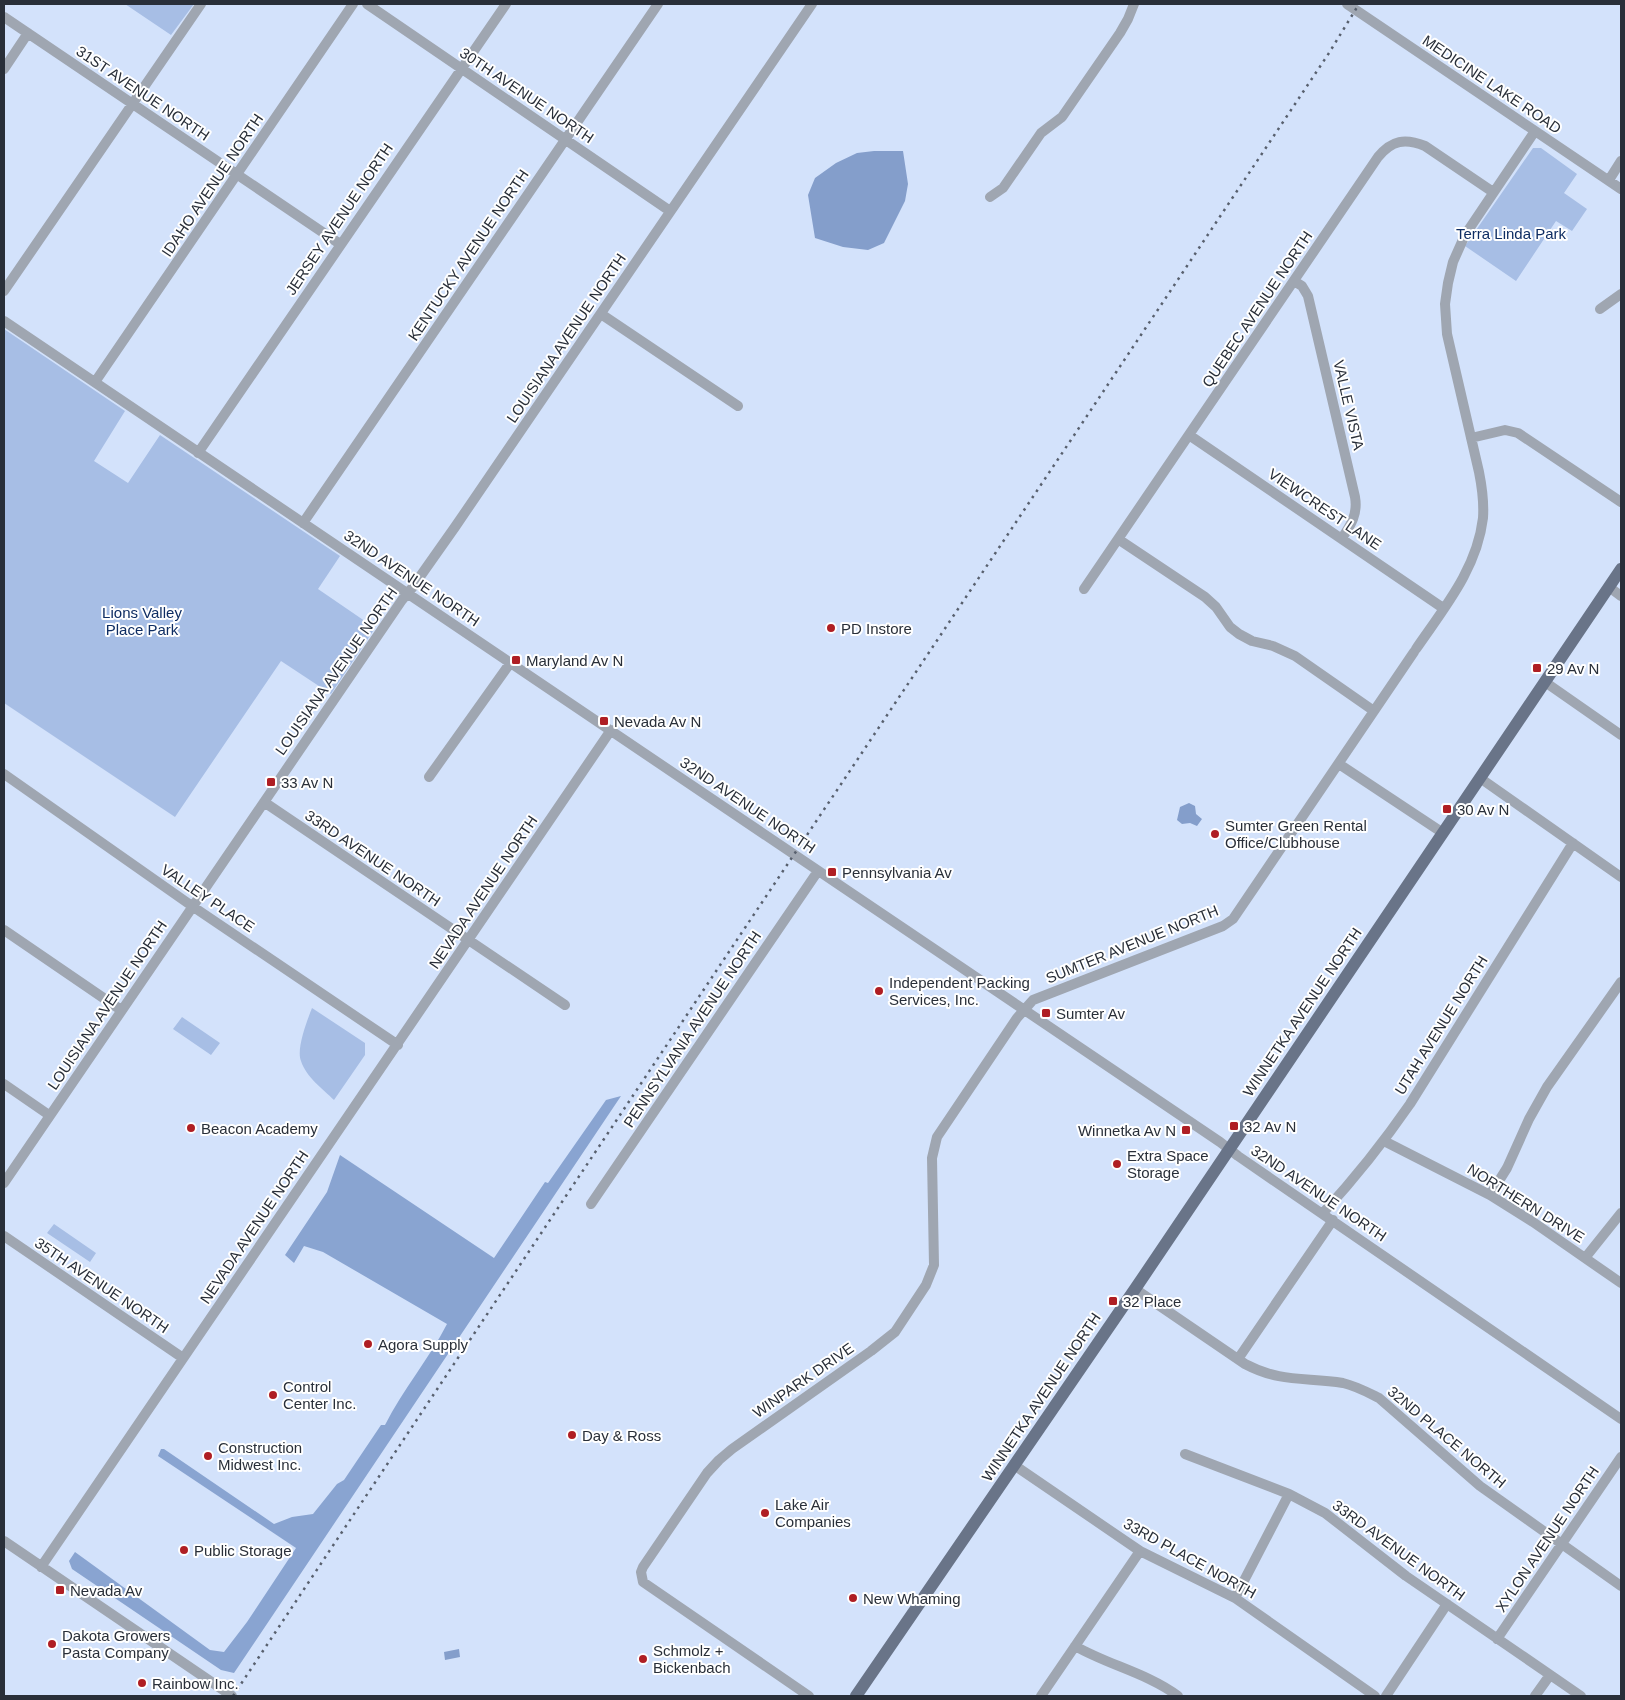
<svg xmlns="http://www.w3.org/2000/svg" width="1625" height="1700" font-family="Helvetica,sans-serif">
  <rect width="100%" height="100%" fill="#d3e2fb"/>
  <!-- green -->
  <path fill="#a7bee5" d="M 125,4 L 194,4 L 171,35 Z
    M 1533,148 L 1541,148 L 1577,174 L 1564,193 L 1587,209 L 1572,231 L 1556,221 L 1516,281 L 1465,246 Z
    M 4,329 L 125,411 L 94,461 L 128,483 L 160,435 L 340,556 L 318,589 L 375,628 L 331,694 L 281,661 L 175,817 L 4,703 Z
    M 312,1008 L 365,1043 L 365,1055 L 334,1100 C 323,1089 306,1077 301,1061 C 296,1049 307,1021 312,1008 Z
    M 182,1017 L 220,1043 L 211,1055 L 173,1029 Z
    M 54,1224 L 96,1253 L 90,1262 L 47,1233 Z"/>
  <!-- forest -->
  <path fill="#89a4d1" d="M 621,1096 L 234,1673 L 221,1670 L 72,1569 L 69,1561 L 75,1552 L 210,1650 L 224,1652 L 247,1622 L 296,1548 L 158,1456 L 161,1449 L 164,1449 L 274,1524 L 292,1517 L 313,1514 L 337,1484 L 344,1480 L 381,1425 L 385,1425 C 403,1389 429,1359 447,1324 L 323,1252 L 304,1246 L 294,1263 L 285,1255 L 327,1192 L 340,1155 L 494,1258 L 545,1182 L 548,1183 L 606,1100 Z"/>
  <!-- water -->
  <path fill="#849ecb" d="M 874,151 L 903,151 L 908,184 L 905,201 L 884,243 L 868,250 L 843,247 L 815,238 L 808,195 L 815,178 L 836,163 L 857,153 Z
    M 1189,803 L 1195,806 L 1196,814 L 1202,819 L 1197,826 L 1190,823 L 1182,824 L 1177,820 L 1180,807 Z
    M 459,1649 L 460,1657 L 445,1660 L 444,1652 Z"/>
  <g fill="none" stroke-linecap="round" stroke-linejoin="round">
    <!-- minor -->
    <path stroke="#9fa6b1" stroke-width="10" d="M 367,4 L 670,211
      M 1347,4 L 1621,189
      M 4,17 L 340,244
      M 4,69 L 28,33
      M 1609,180 L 1621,161
      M 990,197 L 1003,188 L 1041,133 L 1062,117 L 1120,33 L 1128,19 L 1134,4
      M 1294,281 L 1302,286 L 1308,296 L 1355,497 C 1358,514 1351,525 1342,538
      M 4,291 L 201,4
      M 1600,309 L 1621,294
      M 601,314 L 738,406
      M 4,321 L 1220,1142 L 1238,1156 L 1621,1419
      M 95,382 L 353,4
      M 1189,435 L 1443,608
      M 1471,438 L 1505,430 L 1518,433 L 1621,502
      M 198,453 L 506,4
      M 303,523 L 658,4
      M 1118,539 L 1205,597 L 1216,607 L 1230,627 L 1239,634 L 1252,641 L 1273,646 L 1295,656 L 1374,711
      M 1609,587 L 1621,596
      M 1084,589 L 1378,157 C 1392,140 1405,138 1425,146 L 1493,192
      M 1416,649 C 1444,608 1477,569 1483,518 C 1484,503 1482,487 1479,472 L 1447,334 L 1445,304 L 1448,283 L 1453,262 L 1465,235 L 1535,131
      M 1545,682 L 1621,735
      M 1339,764 L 1443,833
      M 4,774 L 192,906 L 398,1045
      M 429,777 L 511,662
      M 1480,778 L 1621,877
      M 264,802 L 565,1005
      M 4,930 L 121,1010
      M 4,1084 L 49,1115
      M 1384,1141 L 1490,1195 L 1533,1222 L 1621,1283
      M 4,1183 L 402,600 L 412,588 L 455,527 L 812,4
      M 1490,1195 L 1507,1168 L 1529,1119 L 1547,1087 L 1621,982
      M 591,1204 L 818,871
      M 1323,1213 C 1355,1178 1383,1143 1410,1104 L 1573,843
      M 4,1236 L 183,1358
      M 1585,1258 L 1621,1213
      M 1135,1289 L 1245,1364 C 1281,1383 1305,1377 1343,1383 C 1356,1386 1367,1392 1379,1398 L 1480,1486 L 1621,1586
      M 1238,1359 L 1333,1220
      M 1185,1454 L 1289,1494 L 1325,1513 L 1406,1576 L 1581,1696
      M 1014,1465 L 1140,1551 L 1235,1598 L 1375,1696
      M 4,1541 L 232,1696
      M 41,1567 L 611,730
      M 1235,1598 L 1289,1494
      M 1497,1639 L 1621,1457
      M 1075,1646 C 1108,1665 1147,1673 1178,1696
      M 809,1696 L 643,1582 L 641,1572 L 643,1567 L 707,1473 L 719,1460 L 732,1449 L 871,1351 L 895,1332 L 926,1285 L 934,1265 L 932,1158 L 937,1137 L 1017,1018 L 1033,1000 L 1223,926 L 1233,919 L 1414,652
      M 1041,1696 L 1140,1551
      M 1386,1696 L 1447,1604
      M 1535,1696 L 1550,1675"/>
    <!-- major -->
    <path stroke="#697488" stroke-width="12" d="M 856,1696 L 1135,1289 L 1621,569"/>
    <!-- rail -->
    <path stroke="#58606e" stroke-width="2.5" stroke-dasharray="2.5 5" stroke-linecap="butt" d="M 233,1696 C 597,1148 964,601 1329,53 L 1359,4"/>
  </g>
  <!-- markers -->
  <g fill="#af1e23" stroke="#fff" stroke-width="2">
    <circle cx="831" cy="628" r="5"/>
    <rect x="511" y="655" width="10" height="10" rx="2.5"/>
    <rect x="1532" y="663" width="10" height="10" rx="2.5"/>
    <rect x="599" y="716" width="10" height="10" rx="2.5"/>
    <rect x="266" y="777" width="10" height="10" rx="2.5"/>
    <rect x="1442" y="804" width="10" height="10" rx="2.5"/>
    <circle cx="1215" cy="834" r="5"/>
    <rect x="827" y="867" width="10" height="10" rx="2.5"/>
    <circle cx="879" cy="991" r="5"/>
    <rect x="1041" y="1008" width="10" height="10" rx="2.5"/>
    <rect x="1229" y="1121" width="10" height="10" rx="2.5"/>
    <circle cx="191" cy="1128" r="5"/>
    <rect x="1181" y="1125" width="10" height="10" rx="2.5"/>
    <circle cx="1117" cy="1164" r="5"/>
    <rect x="1108" y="1296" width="10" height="10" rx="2.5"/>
    <circle cx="368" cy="1344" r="5"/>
    <circle cx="273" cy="1395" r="5"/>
    <circle cx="572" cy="1435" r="5"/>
    <circle cx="208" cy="1456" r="5"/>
    <circle cx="765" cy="1513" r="5"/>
    <circle cx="184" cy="1550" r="5"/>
    <rect x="55" y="1585" width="10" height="10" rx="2.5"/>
    <circle cx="853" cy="1598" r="5"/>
    <circle cx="52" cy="1644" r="5"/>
    <circle cx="643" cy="1659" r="5"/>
    <circle cx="142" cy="1683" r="5"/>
  </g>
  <g text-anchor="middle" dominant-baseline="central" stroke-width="4" stroke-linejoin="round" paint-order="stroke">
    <!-- street labels -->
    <g font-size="15" fill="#292f39" stroke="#fff">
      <text transform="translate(1492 84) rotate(34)">MEDICINE LAKE ROAD</text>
      <text transform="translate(143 93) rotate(34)">31ST AVENUE NORTH</text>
      <text transform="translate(527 95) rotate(34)">30TH AVENUE NORTH</text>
      <text transform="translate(212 185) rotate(-56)">IDAHO AVENUE NORTH</text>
      <text transform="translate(339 219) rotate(-56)">JERSEY AVENUE NORTH</text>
      <text transform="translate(468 255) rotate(-56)">KENTUCKY AVENUE NORTH</text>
      <text transform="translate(1257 309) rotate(-56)">QUEBEC AVENUE NORTH</text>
      <text transform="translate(566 338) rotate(-56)">LOUISIANA AVENUE NORTH</text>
      <text transform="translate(1349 405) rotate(77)">VALLE VISTA</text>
      <text transform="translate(1325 509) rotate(34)">VIEWCREST LANE</text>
      <text transform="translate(412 578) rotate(34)">32ND AVENUE NORTH</text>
      <text transform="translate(336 671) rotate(-55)">LOUISIANA AVENUE NORTH</text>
      <text transform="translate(748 805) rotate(34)">32ND AVENUE NORTH</text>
      <text transform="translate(373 858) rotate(34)">33RD AVENUE NORTH</text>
      <text transform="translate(483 892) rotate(-56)">NEVADA AVENUE NORTH</text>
      <text transform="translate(208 898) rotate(34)">VALLEY PLACE</text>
      <text transform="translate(1132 944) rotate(-22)">SUMTER AVENUE NORTH</text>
      <text transform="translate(107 1005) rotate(-56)">LOUISIANA AVENUE NORTH</text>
      <text transform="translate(1302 1012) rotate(-56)">WINNETKA AVENUE NORTH</text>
      <text transform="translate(1441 1025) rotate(-58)">UTAH AVENUE NORTH</text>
      <text transform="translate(692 1029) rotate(-56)">PENNSYLVANIA AVENUE NORTH</text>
      <text transform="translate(1319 1193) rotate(34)">32ND AVENUE NORTH</text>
      <text transform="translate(1526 1203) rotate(32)">NORTHERN DRIVE</text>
      <text transform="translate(254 1227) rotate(-56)">NEVADA AVENUE NORTH</text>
      <text transform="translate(102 1285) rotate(34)">35TH AVENUE NORTH</text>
      <text transform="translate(803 1380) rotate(-35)">WINPARK DRIVE</text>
      <text transform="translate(1041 1397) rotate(-56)">WINNETKA AVENUE NORTH</text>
      <text transform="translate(1447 1437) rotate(40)">32ND PLACE NORTH</text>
      <text transform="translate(1547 1539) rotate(-56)">XYLON AVENUE NORTH</text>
      <text transform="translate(1399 1550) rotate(36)">33RD AVENUE NORTH</text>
      <text transform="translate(1190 1558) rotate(29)">33RD PLACE NORTH</text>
    </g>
    <!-- park labels -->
    <g font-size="15" fill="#0e2d63" stroke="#fff">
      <text x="1511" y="233">Terra Linda Park</text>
      <text x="142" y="612">Lions Valley<tspan x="142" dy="17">Place Park</tspan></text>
    </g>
    <!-- poi labels -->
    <g font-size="15" fill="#292f39" stroke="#fff" text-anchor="start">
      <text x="841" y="628">PD Instore</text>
      <text x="526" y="660">Maryland Av N</text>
      <text x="1547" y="668">29 Av N</text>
      <text x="614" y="721">Nevada Av N</text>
      <text x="281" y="782">33 Av N</text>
      <text x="1457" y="809">30 Av N</text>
      <text x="1225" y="825">Sumter Green Rental<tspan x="1225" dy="17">Office/Clubhouse</tspan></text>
      <text x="842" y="872">Pennsylvania Av</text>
      <text x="889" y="982">Independent Packing<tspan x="889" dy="17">Services, Inc.</tspan></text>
      <text x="1056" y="1013">Sumter Av</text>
      <text x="1244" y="1126">32 Av N</text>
      <text x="201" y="1128">Beacon Academy</text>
      <text x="1176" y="1130" text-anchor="end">Winnetka Av N</text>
      <text x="1127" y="1155">Extra Space<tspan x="1127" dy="17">Storage</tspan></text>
      <text x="1123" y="1301">32 Place</text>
      <text x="378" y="1344">Agora Supply</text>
      <text x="283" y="1386">Control<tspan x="283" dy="17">Center Inc.</tspan></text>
      <text x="582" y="1435">Day &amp; Ross</text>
      <text x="218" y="1447">Construction<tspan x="218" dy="17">Midwest Inc.</tspan></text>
      <text x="775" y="1504">Lake Air<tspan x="775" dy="17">Companies</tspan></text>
      <text x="194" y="1550">Public Storage</text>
      <text x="70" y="1590">Nevada Av</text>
      <text x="863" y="1598">New Whaming</text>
      <text x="62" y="1635">Dakota Growers<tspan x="62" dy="17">Pasta Company</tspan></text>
      <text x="653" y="1650">Schmolz +<tspan x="653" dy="17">Bickenbach</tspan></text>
      <text x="152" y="1683">Rainbow Inc.</text>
    </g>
  </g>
  <!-- border -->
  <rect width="1625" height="1700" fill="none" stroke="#292f39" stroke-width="10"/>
</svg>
